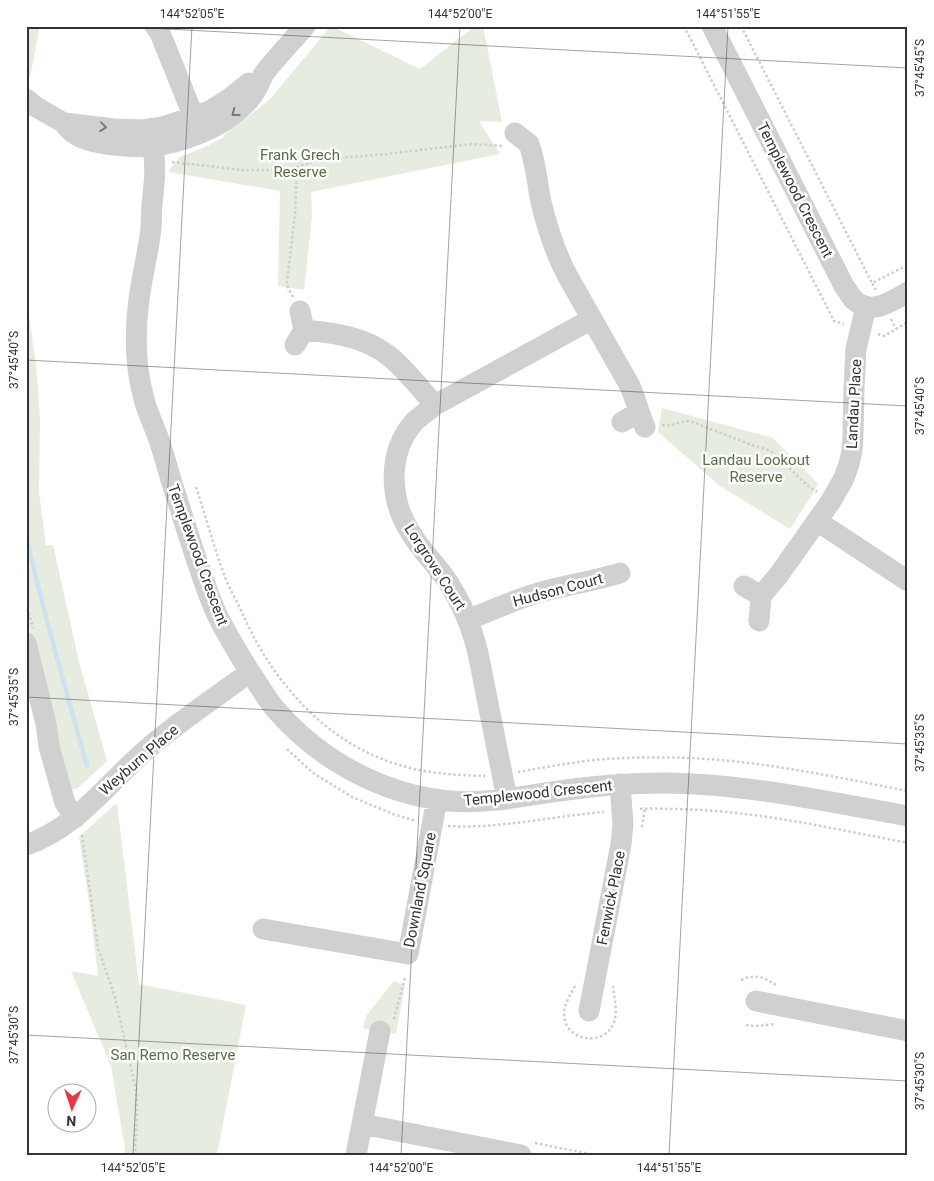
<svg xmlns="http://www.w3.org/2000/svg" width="934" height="1181" font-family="Roboto,sans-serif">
  <rect width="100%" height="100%" fill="#fff"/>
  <!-- green -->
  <path fill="#e6ecdf" d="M 26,26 L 40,26 L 30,78 L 26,74 Z
    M 331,26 L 420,69 L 475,26 L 483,26 L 502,122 L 479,121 L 500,154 L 311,192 L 312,217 L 304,290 L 278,286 L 280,191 L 169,172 L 169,170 L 180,157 L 205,147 L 224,137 L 225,134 L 250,115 L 269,100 Z
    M 26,294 L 36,364 L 40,419 L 39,493 L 46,545 L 53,545 L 79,662 L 107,761 L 78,788 L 71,790 L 26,618 Z
    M 662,408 L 773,438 L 818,484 L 815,490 L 790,529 L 720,486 L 658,432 Z
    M 117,804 L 139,984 L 246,1005 L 217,1155 L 125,1155 L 125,1149 L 111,1066 L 71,971 L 98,976 L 90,908 L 79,837 L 114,805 Z
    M 394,981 L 405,985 L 396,1034 L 363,1028 L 366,1016 Z"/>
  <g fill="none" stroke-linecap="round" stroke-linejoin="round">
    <!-- stream -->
    <path stroke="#cfe2ee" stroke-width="4.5" d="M 26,535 C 43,613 66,689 87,766"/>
    <!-- path -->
    <path stroke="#cdcdcd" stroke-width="2.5" stroke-dasharray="2.5 2.5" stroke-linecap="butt" d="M 684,26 L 834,321 L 844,324
      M 741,26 L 872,283
      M 172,162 L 242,170 L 278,170 L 297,167 L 315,161 L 328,159 L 387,154 L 471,144 L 503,146
      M 876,290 L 872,283 L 908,265
      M 293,297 L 288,288 L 287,282 L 295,214 L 297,167
      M 891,319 L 896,329
      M 878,334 L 884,336 L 908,322
      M 662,425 C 674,427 679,421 690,421 L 749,444 L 771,451 L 807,485 L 817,492
      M 196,487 C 206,517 214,548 225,577 C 229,588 235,598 240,608 C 250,631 262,654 277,674 C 308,717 351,752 403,766 C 429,774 458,775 485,776
      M 26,603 L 33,628
      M 287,749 L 313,773 L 352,797 L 393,814 L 416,821
      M 518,772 C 540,768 563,764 586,761 C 620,757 655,757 689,758 C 763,761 835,777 908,791
      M 640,809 C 651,808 663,809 674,809 C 753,810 830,828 908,843
      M 448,826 C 501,829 552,816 604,812
      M 642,827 L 645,809
      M 82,835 L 98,948 L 115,997 L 136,1090 L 137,1113 L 135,1155
      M 741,980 C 758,973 764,978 778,986
      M 575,986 C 571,993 567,1000 565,1007 C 557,1042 608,1050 615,1019 C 617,1008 614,996 613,985
      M 394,1019 L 405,978
      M 746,1025 L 754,1026 L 776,1024
      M 535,1143 L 595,1155"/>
    <!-- minor -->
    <path stroke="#d0d0d0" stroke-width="21" d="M 155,26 L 160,33 L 199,130
      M 712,26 L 844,286 C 847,290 850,295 853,299 C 871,317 891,301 908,292
      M 26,99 L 36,107 L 64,123 L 114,129 L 143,130 L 163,127 L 193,117 L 210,111 L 229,99 L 249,83
      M 64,123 C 74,140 97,143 114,145 C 127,146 140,148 152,146 C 181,143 221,128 242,107 C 249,101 254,94 258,86 C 261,81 262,76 265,72 C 278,56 292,41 305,26
      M 143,130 C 146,135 150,141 152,147 C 157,164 154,186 152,204 C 151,215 152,226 150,236 C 147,257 142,278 139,299 C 135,330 135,365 143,395 C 146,410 153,423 158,437 C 163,451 167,466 171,480 C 185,523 197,566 214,608 C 223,629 236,649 248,669 C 258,683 266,699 277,711 C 321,761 384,795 450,801 C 484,804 518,797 552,792 C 590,786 628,783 667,783 C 748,784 828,802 908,816
      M 515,133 L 529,144 C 536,163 537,183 541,202 C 547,227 555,252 567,275 L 630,386 C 636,400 639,413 645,427
      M 304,330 C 341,333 376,339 402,368 C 414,380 424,393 435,405
      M 295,345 L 304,330 L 300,311
      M 622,422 L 639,412
      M 817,521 L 908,581
      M 744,586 L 761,596
      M 468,620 C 492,610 516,599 541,592 C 567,585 594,581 620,573
      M 759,621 L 761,596 L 778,576 L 831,501 L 844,478 L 849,464 L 852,451 L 853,435 L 854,388 L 856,349 L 866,306
      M 26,643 L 46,724 L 49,746 L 53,761 L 65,803 L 75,818
      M 507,799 L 478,653 C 471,625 463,606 448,582 C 437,565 421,551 411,533 C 389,500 387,453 414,422 C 420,416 428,411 435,405 L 592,319
      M 26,845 C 76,828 107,784 146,750 C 178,722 215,698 250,672
      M 263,929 L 408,954 L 437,799
      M 756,1001 L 908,1031
      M 589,1011 L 621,844 L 623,824 L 620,784
      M 362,1124 L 521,1155
      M 356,1155 L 380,1031"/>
  </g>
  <!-- one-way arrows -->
  <defs><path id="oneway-chevron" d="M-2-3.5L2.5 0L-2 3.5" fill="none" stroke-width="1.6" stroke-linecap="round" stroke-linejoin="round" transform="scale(1.25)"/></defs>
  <g stroke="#7a7a7a">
    <use href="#oneway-chevron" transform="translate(235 113) rotate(142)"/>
    <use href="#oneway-chevron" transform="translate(103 127) rotate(7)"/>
  </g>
  <!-- ticks -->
  <path fill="none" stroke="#333" stroke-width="1" stroke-opacity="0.45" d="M 110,26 L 908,68M 26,360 L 908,406M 26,697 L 908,744M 26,1035 L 908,1081M 133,1155 L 192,26M 401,1155 L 460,26M 669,1155 L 728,26"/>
  <g text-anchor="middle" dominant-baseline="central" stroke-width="5" stroke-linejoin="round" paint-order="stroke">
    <!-- park labels -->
    <g font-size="15" fill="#56703f" stroke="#fff">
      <text x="300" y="155">Frank Grech<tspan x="300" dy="17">Reserve</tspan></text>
      <text x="756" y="460">Landau Lookout<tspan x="756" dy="17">Reserve</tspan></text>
      <text x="173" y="1055">San Remo Reserve</text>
    </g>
    <!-- street labels -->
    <g font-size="15" fill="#333" stroke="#fff">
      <text transform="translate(795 190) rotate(63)">Templewood Crescent</text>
      <text transform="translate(854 404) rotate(-87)">Landau Place</text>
      <text transform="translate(198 555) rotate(70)">Templewood Crescent</text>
      <text transform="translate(435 567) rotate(57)">Lorgrove Court</text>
      <text transform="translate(558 590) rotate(-15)">Hudson Court</text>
      <text transform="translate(139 760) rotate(-41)">Weyburn Place</text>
      <text transform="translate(538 793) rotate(-6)">Templewood Crescent</text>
      <text transform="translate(420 890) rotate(-79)">Downland Square</text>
      <text transform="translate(611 898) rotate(-79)">Fenwick Place</text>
    </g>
  </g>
  <!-- border -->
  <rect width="934" height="1181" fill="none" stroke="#ffffff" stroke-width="55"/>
  <!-- north arrow -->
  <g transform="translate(72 1108) rotate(183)"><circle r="24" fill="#ffffff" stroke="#adadad"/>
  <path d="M0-4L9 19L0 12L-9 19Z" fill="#e63946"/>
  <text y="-8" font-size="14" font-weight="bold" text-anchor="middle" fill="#333333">N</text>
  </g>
  <rect x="28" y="28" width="878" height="1126" fill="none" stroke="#333" stroke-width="2"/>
  <g font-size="12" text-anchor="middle" fill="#333">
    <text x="192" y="18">144°52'05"E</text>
    <text x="460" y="18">144°52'00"E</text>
    <text x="728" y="18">144°51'55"E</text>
    <text transform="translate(920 68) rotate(-90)" y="4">37°45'45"S</text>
    <text transform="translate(14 360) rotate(-90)" y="4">37°45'40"S</text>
    <text transform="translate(920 406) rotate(-90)" y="4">37°45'40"S</text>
    <text transform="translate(14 697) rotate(-90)" y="4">37°45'35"S</text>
    <text transform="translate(920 743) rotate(-90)" y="4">37°45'35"S</text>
    <text transform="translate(14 1035) rotate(-90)" y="4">37°45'30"S</text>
    <text transform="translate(920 1081) rotate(-90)" y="4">37°45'30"S</text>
    <text x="133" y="1172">144°52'05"E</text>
    <text x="401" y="1172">144°52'00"E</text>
    <text x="669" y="1172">144°51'55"E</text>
  </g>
</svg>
